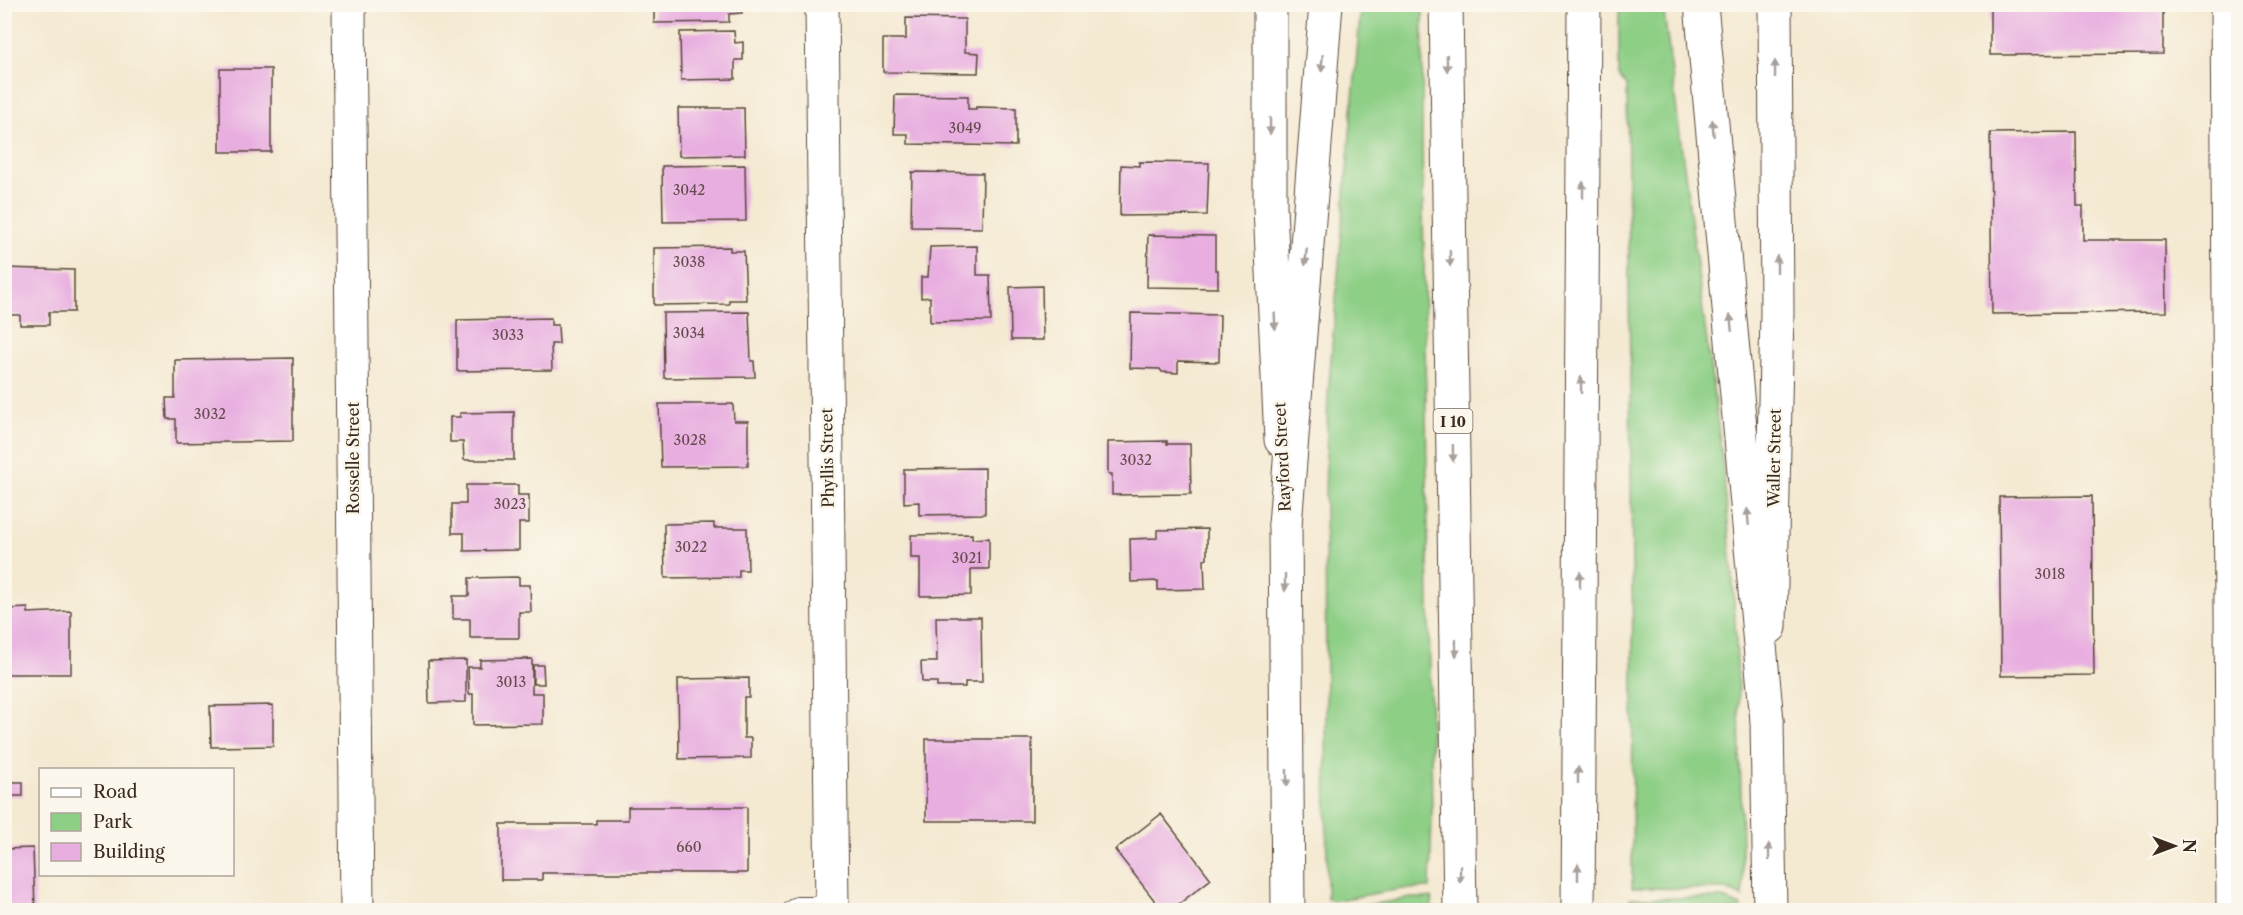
<svg xmlns="http://www.w3.org/2000/svg" width="2243" height="915" font-family="'Libre Caslon Text',serif">
  <rect width="100%" height="100%" fill="#fbf7ec"/>
  <filter id="ink" filterUnits="userSpaceOnUse"><feTurbulence type="fractalNoise" baseFrequency=".0167" numOctaves="2"/><feDisplacementMap in="SourceGraphic" scale="12" xChannelSelector="R" yChannelSelector="G"/><feConvolveMatrix kernelMatrix="1 2 1 2 8 2 1 2 1" color-interpolation-filters="sRGB"/></filter>
  <filter id="wash" filterUnits="userSpaceOnUse"><feTurbulence type="fractalNoise" baseFrequency=".008" numOctaves="4" result="noise"/><feDisplacementMap in="SourceGraphic" scale="24" xChannelSelector="R" yChannelSelector="G"/><feGaussianBlur stdDeviation="1.35" result="paint"/><feColorMatrix in="noise" values="0 0 0 0 0 0 0 0 0 0 0 0 0 0 0 0 0 1.4 0 .05"/><feComposite in="paint" operator="in"/></filter>
  <g filter="url(#wash)">
    <rect width="100%" height="100%" fill="#f4e9d1"/>
    <!-- green -->
    <path fill="#8ecf86" stroke="#647c52" stroke-width="1.5" d="M 1361,5 L 1423,5 L 1422,136 L 1432,813 L 1430,888 L 1401,889 L 1332,901 L 1327,898 L 1325,493 L 1328,394 Z
      M 1619,5 L 1663,5 L 1722,457 L 1733,579 L 1739,703 L 1743,897 L 1724,889 L 1632,888 L 1633,664 L 1627,86 L 1619,75 Z
      M 1412,898 L 1432,898 L 1432,910 L 1337,910 Z
      M 1630,898 L 1722,898 L 1741,906 L 1740,910 L 1630,910 Z"/>
    <g id="blocks">
      <!-- building -->
      <path fill="#e8aee0" d="M 654,4 L 742,4 L 742,13 L 729,14 L 729,22 L 654,23 Z
        M 1990,4 L 2163,4 L 2163,54 L 1990,55 Z
        M 906,18 L 965,19 L 965,52 L 979,53 L 978,73 L 883,72 L 883,39 L 906,39 Z
        M 734,31 L 735,43 L 743,42 L 743,60 L 735,60 L 735,79 L 681,80 L 680,32 Z
        M 220,69 L 271,69 L 271,152 L 220,152 Z
        M 895,95 L 968,96 L 968,109 L 976,109 L 976,107 L 1016,108 L 1016,146 L 908,144 L 908,134 L 894,134 Z
        M 678,108 L 744,108 L 745,155 L 679,156 Z
        M 2076,132 L 2077,206 L 2083,206 L 2083,240 L 2165,240 L 2166,312 L 1992,314 L 1990,133 Z
        M 1139,162 L 1209,163 L 1207,215 L 1120,216 L 1121,165 L 1139,166 Z
        M 745,165 L 746,221 L 663,222 L 662,166 Z
        M 912,172 L 983,173 L 982,228 L 911,227 Z
        M 1148,235 L 1215,236 L 1215,270 L 1218,270 L 1218,288 L 1147,287 Z
        M 977,246 L 977,275 L 990,275 L 991,321 L 930,322 L 930,297 L 921,298 L 921,277 L 928,277 L 930,247 Z
        M 730,247 L 730,251 L 744,251 L 746,300 L 729,300 L 729,304 L 654,305 L 654,248 Z
        M 4,268 L 74,270 L 74,312 L 49,312 L 49,325 L 20,325 L 20,315 L 4,315 Z
        M 1042,286 L 1043,340 L 1011,340 L 1010,287 Z
        M 749,312 L 751,361 L 754,361 L 755,377 L 664,378 L 663,313 Z
        M 1131,313 L 1220,315 L 1219,362 L 1178,361 L 1178,373 L 1162,372 L 1160,369 L 1130,368 Z
        M 551,318 L 551,325 L 558,325 L 559,344 L 551,344 L 552,370 L 457,371 L 457,320 Z
        M 293,358 L 293,441 L 176,443 L 176,419 L 167,419 L 166,398 L 175,398 L 175,360 Z
        M 659,404 L 733,404 L 734,421 L 748,421 L 748,466 L 661,467 Z
        M 514,412 L 514,460 L 464,460 L 463,442 L 450,442 L 450,417 L 460,417 L 460,413 Z
        M 1167,441 L 1167,444 L 1190,444 L 1191,494 L 1112,495 L 1112,474 L 1108,474 L 1108,442 Z
        M 985,468 L 985,514 L 919,515 L 919,502 L 904,503 L 904,469 Z
        M 466,485 L 518,485 L 518,495 L 529,495 L 529,523 L 519,523 L 519,550 L 464,551 L 464,533 L 452,533 L 452,504 L 466,504 Z
        M 2092,496 L 2094,675 L 2001,676 L 1999,497 Z
        M 714,523 L 714,528 L 747,528 L 748,570 L 739,570 L 739,577 L 665,578 L 664,524 Z
        M 1207,529 L 1207,559 L 1204,560 L 1205,589 L 1158,590 L 1158,581 L 1131,582 L 1130,539 L 1157,538 L 1157,530 Z
        M 972,534 L 972,539 L 989,538 L 989,569 L 971,569 L 971,595 L 920,596 L 920,558 L 911,558 L 911,535 Z
        M 519,577 L 519,585 L 530,585 L 531,612 L 519,612 L 519,638 L 470,638 L 470,619 L 453,619 L 453,596 L 469,596 L 469,578 Z
        M 28,608 L 28,613 L 71,611 L 71,674 L 4,674 L 4,613 L 8,612 L 8,609 Z
        M 936,617 L 981,617 L 982,682 L 965,682 L 965,687 L 937,687 L 937,682 L 922,682 L 921,662 L 937,662 Z
        M 532,659 L 532,693 L 543,693 L 543,724 L 473,725 L 473,694 L 469,694 L 468,667 L 480,667 L 480,660 Z
        M 466,660 L 466,702 L 429,703 L 428,661 Z
        M 533,665 L 543,665 L 544,684 L 533,684 Z
        M 749,678 L 749,697 L 744,697 L 744,738 L 751,738 L 751,758 L 679,759 L 678,679 Z
        M 273,705 L 273,746 L 211,747 L 210,706 Z
        M 926,739 L 1032,739 L 1032,821 L 926,821 Z
        M 4,782 L 23,782 L 23,796 L 4,796 Z
        M 628,807 L 747,807 L 747,873 L 542,873 L 542,880 L 501,880 L 501,824 L 596,824 L 596,820 L 628,820 Z
        M 1161,814 L 1211,879 L 1171,910 L 1162,910 L 1115,850 Z
        M 33,848 L 35,910 L 4,910 L 4,849 Z"/>
    </g>
  </g>
  <g filter="url(#ink)">
    <use href="#blocks" fill-opacity="0" stroke="#574739" stroke-width="1.5"/>
    <g fill="none" stroke-linecap="round" stroke-linejoin="round">
      <!-- service casing -->
      <g stroke="#574739" stroke-width="20">
        <path id="service" d="M 791,910 L 797,906 L 832,906"/>
      </g>
      <!-- minor casing -->
      <g stroke="#574739" stroke-width="35">
        <path id="minor" d="M 349,4 L 357,910
          M 822,4 L 832,910
          M 1270,4 L 1270,208 L 1281,440
          M 1770,627 L 1777,313 L 1775,4"/>
      </g>
      <!-- tertiary casing -->
      <g stroke="#574739" stroke-width="35">
        <path id="tertiary" d="M 2227,4 L 2233,910"/>
      </g>
      <!-- secondary casing -->
      <g stroke="#574739" stroke-width="35">
        <path id="secondary" d="M 1285,525 L 1288,910
          M 1767,721 L 1770,910"/>
      </g>
      <!-- motorway casing -->
      <g stroke="#574739" stroke-width="35">
        <path id="motorway" d="M 1446,4 L 1460,910
          M 1701,4 L 1767,721
          M 1285,525 L 1326,4
          M 1578,910 L 1584,4"/>
      </g>
      <!-- service -->
      <use href="#service" stroke="#fff" stroke-width="18"/>
      <!-- minor -->
      <use href="#minor" stroke="#fff" stroke-width="33"/>
      <!-- tertiary -->
      <use href="#tertiary" stroke="#fff" stroke-width="33"/>
      <!-- secondary -->
      <use href="#secondary" stroke="#fff" stroke-width="33"/>
      <!-- motorway -->
      <use href="#motorway" stroke="#fff" stroke-width="33"/>
    </g>
    <!-- one-way arrows -->
    <defs><path id="oneway-solid" d="M-6-.8H1V-3.2L6.5 0L1 3.2V.8H-6Z" transform="scale(1.5)"/></defs>
    <g fill="#a79f9a">
      <use href="#oneway-solid" transform="translate(1322 63) rotate(95)"/>
      <use href="#oneway-solid" transform="translate(1447 63) rotate(89)"/>
      <use href="#oneway-solid" transform="translate(1775 69) rotate(-90)"/>
      <use href="#oneway-solid" transform="translate(1270 126) rotate(90)"/>
      <use href="#oneway-solid" transform="translate(1713 128) rotate(-95)"/>
      <use href="#oneway-solid" transform="translate(1583 190) rotate(-90)"/>
      <use href="#oneway-solid" transform="translate(1306 257) rotate(95)"/>
      <use href="#oneway-solid" transform="translate(1450 258) rotate(89)"/>
      <use href="#oneway-solid" transform="translate(1777 264) rotate(-90)"/>
      <use href="#oneway-solid" transform="translate(1275 321) rotate(87)"/>
      <use href="#oneway-solid" transform="translate(1731 323) rotate(-95)"/>
      <use href="#oneway-solid" transform="translate(1581 385) rotate(-90)"/>
      <use href="#oneway-solid" transform="translate(1453 453) rotate(89)"/>
      <use href="#oneway-solid" transform="translate(1748 517) rotate(-95)"/>
      <use href="#oneway-solid" transform="translate(1580 580) rotate(-90)"/>
      <use href="#oneway-solid" transform="translate(1285 583) rotate(90)"/>
      <use href="#oneway-solid" transform="translate(1456 648) rotate(89)"/>
      <use href="#oneway-solid" transform="translate(1578 775) rotate(-90)"/>
      <use href="#oneway-solid" transform="translate(1287 778) rotate(90)"/>
      <use href="#oneway-solid" transform="translate(1769 852) rotate(-91)"/>
      <use href="#oneway-solid" transform="translate(1578 872) rotate(-90)"/>
      <use href="#oneway-solid" transform="translate(1460 874) rotate(90)"/>
    </g>
  </g>
  <g text-anchor="middle" dominant-baseline="central" stroke-width="5" stroke-linejoin="round" paint-order="stroke">
    <!-- number labels -->
    <g font-size="14" fill="#664b4e">
      <text x="965" y="128">3049</text>
      <text x="689" y="190">3042</text>
      <text x="689" y="262">3038</text>
      <text x="689" y="333">3034</text>
      <text x="508" y="335">3033</text>
      <text x="210" y="414">3032</text>
      <text x="690" y="440">3028</text>
      <text x="1136" y="460">3032</text>
      <text x="510" y="504">3023</text>
      <text x="691" y="547">3022</text>
      <text x="967" y="558">3021</text>
      <text x="2050" y="574">3018</text>
      <text x="511" y="682">3013</text>
      <text x="689" y="847">660</text>
    </g>
    <!-- shield labels -->
    <rect fill="#fbf7ec" stroke="#75685c" stroke-width="1.5" x="1433.5" y="409" width="39" height="24" rx="4.5"/>
    <g font-size="15" font-weight="bold" fill="#3b2a1e">
      <text x="1453" y="421">I 10</text>
    </g>
    <!-- street labels -->
    <g font-size="16" fill="#3b2a1e" stroke="#fbf7ec">
      <text transform="translate(1282 457) rotate(-93)">Rayford Street</text>
      <text transform="translate(353 458) rotate(-90)">Rosselle Street</text>
      <text transform="translate(827 458) rotate(-91)">Phyllis Street</text>
      <text transform="translate(1774 458) rotate(-89)">Waller Street</text>
    </g>
  </g>
  <!-- margin -->
  <rect width="2243" height="915" fill="none" stroke="#fbf7ec" stroke-width="24"/>
  <!-- legend -->
  <rect x="39" y="768" width="195" height="108" fill="#fbf7ec" stroke="#aea59a" stroke-width="1.5"/>
  <rect x="51" y="788" width="30" height="9" fill="#ffffff" stroke="#aea59a" stroke-width="1.5"/>
  <text x="93" y="798" font-size="18" fill="#3b2a1e">Road</text>
  <rect x="51" y="813" width="30" height="18" fill="#8ecf86" stroke="#aea59a" stroke-width="1.5"/>
  <text x="93" y="828" font-size="18" fill="#3b2a1e">Park</text>
  <rect x="51" y="843" width="30" height="18" fill="#e8aee0" stroke="#aea59a" stroke-width="1.5"/>
  <text x="93" y="858" font-size="18" fill="#3b2a1e">Building</text>
  <!-- north arrow -->
  <g transform="translate(2174 846) rotate(90)" stroke="#fbf7ec" stroke-width="4.5" paint-order="stroke">
  <path d="M0-4.5L10 22L0 15L-10 22Z" fill="#3b2a1e"/>
  <text y="-9" font-size="16" font-weight="bold" text-anchor="middle" fill="#3b2a1e">N</text>
  </g>
</svg>
